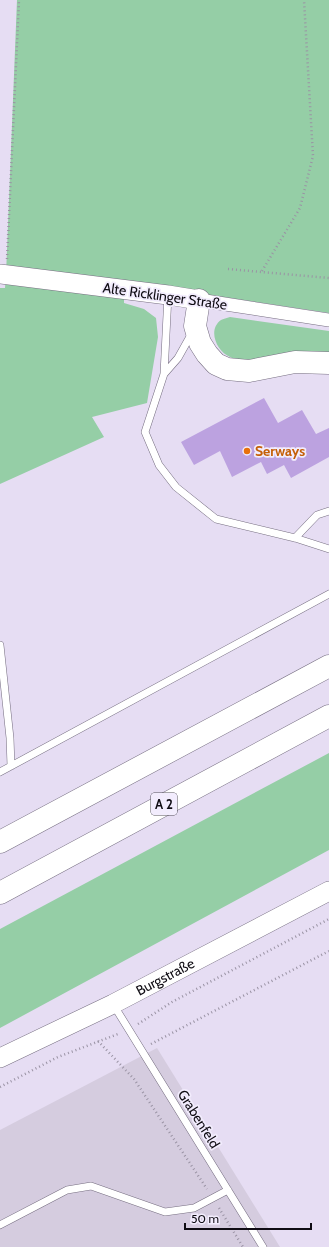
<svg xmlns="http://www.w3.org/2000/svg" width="329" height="1247" font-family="Cabin,sans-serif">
  <rect width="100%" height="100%" fill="#e6ddf3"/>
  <!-- industrial -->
  <path fill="#d5ccdf" d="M 157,1048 L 280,1247 L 0,1247 L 0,1130 Z"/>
  <!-- green -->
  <path fill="#95cea6" d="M 17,0 L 329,0 L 329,313 L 124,282 L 124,303 L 144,309 L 156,318 L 158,337 L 147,403 L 92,417 L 104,437 L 0,484 L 0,288 L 5,288 L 6,275 Z
    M 230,317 L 329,331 L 329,353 L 249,360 C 243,360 236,360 230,357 C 217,352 207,330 221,320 C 223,319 227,318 230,317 Z
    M 329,753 L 329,850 L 0,1028 L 0,929 Z"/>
  <!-- building -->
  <path fill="#bca2e0" d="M 264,398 L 278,423 L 302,410 L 316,434 L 329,428 L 329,457 L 291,478 L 284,465 L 267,474 L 261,462 L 232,477 L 220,451 L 194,465 L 181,442 Z"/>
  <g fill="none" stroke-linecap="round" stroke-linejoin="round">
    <!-- lane casing -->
    <g stroke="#766e81" stroke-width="8">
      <path id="lane" d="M 168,295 L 164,374 L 145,432 L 159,465 L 176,487 L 216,519 L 295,538 L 329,549
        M 164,374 L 178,358 L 192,333
        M 295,538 L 317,515 L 329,511
        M 0,645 L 10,738 L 11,766
        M 0,772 L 329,594
        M 113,1004 L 263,1247
        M 0,1225 L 67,1190 L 91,1186 L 165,1212 L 194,1208 L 228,1190"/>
    </g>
    <!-- street casing -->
    <g stroke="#766e81" stroke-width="14">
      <path id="street" d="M 199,300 L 329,320"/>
    </g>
    <!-- secondary casing -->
    <g stroke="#766e81" stroke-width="20">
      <g id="secondary">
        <path d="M 0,274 L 168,295 L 199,300"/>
        <path id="s1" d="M 0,1058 L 113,1004 L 329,891"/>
      </g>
    </g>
    <!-- highway casing -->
    <g stroke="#766e81" stroke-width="23">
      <path id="highway" d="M 199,300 L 195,326 L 200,343 L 207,354 L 216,364 L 227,369 L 249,371 L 295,362 L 329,363
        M 0,842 L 329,666
        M 0,893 L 329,716"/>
    </g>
    <!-- path -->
    <path stroke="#9a93a4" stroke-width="2.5" stroke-dasharray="1 3" stroke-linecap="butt" d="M 7,259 L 19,0
      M 228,269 L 329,278
      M 262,271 L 300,208 L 313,156 L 304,0
      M 138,1024 L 172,1002 L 329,919
      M 98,1041 L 134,1079 L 207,1189
      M 151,1044 L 329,951
      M 0,1087 L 58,1057 L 118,1034
      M 219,1208 L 243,1247"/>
    <!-- lane -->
    <use href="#lane" stroke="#fff" stroke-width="7"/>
    <!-- street -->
    <use href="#street" stroke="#fff" stroke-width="13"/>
    <!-- secondary -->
    <use href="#secondary" stroke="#fff" stroke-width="19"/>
    <!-- highway -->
    <use href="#highway" stroke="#fff" stroke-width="22"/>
  </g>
  <!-- markers -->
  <circle fill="#e8710a" stroke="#f2ecfd" stroke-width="1.5" cx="247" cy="451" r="4"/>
  <g text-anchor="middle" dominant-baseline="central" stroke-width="3.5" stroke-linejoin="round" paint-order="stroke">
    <!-- shield labels -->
    <rect fill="#f2ecfd" stroke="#534f59" stroke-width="1" x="151" y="793" width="26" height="22" rx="3"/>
    <g font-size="13" font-weight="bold" fill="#0f0c13">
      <text x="164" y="804">A 2</text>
    </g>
    <!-- street labels -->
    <g font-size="14" fill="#0f0c13" stroke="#f2ecfd">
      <text transform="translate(165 296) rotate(8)">Alte Ricklinger Straße</text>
      <text stroke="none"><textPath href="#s1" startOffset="184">Burgstraße</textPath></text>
      <text transform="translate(199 1119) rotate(58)">Grabenfeld</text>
    </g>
    <!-- food labels -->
    <g font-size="14" font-weight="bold" fill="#c56008" stroke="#f2ecfd" text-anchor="start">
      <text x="255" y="451">Serways</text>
    </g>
  </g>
  <!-- scale -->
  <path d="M185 1223v6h126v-6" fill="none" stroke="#0f0c13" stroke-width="2"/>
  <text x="191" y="1223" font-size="12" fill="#0f0c13" stroke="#f2ecfd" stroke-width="3" paint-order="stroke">50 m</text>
</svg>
